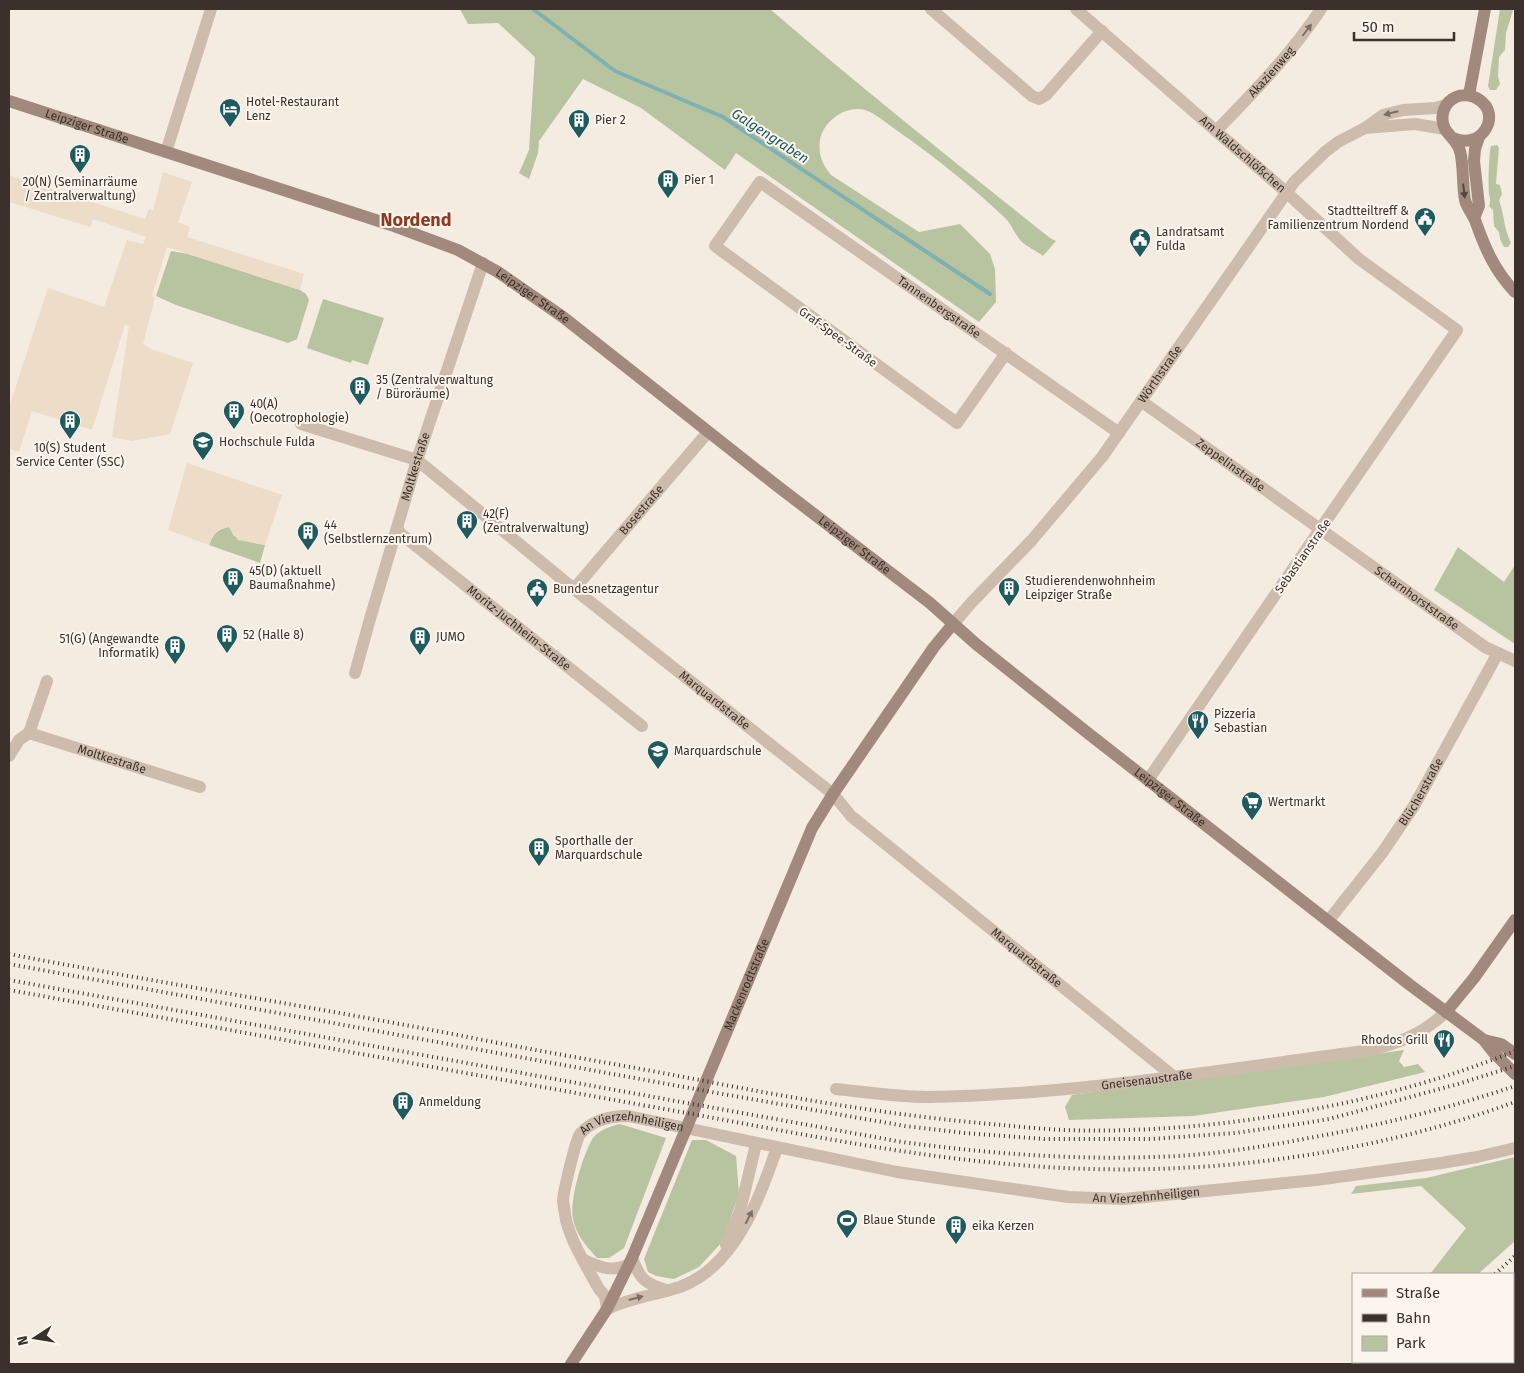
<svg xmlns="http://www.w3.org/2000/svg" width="1524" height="1373" font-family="'Fira Sans',sans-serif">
  <rect width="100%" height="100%" fill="#f4ebe1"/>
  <!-- green -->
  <path fill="#b8c4a0" d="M 460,9 L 770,9 C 861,88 956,163 1050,238 L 1056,241 L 1043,256 C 1037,251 1027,247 1021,241 C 1014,233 1011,223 1003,216 C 972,187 934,156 899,132 C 890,126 880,117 870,112 C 850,102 824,119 820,140 C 818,154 822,164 831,175 L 919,232 L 960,224 L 990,254 L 995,269 L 996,302 L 979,322 L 736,153 L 725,170 L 641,108 L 583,79 L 539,141 L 538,153 L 529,179 L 519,173 L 529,150 L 535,57 L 498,23 L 468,24 Z
    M 1500,9 L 1513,9 L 1513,10 L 1506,33 L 1505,50 L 1499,57 L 1498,76 L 1500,84 L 1496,90 L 1490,90 L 1488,86 Z
    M 1497,145 L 1499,148 L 1496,184 L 1500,185 L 1502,194 L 1499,200 C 1504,214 1504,229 1511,243 L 1508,247 L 1504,247 L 1500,239 L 1499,232 L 1494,226 L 1493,210 L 1489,206 C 1491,201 1490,199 1489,194 C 1488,188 1489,150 1491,146 Z
    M 171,251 L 188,254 L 300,290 L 306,294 L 309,300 L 297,339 L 288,343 L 176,305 L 156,296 Z
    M 323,299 L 384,318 L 368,365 L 352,360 L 351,363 L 307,348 Z
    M 229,527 L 234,536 L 249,542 L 265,545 L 260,563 L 209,545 C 213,534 217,529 229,527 Z
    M 1458,547 L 1504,582 L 1515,565 L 1515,644 L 1434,590 Z
    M 1404,1050 L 1399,1061 L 1404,1067 L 1418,1064 L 1425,1072 L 1324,1097 L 1193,1116 L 1069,1120 L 1065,1107 L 1072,1095 Z
    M 620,1124 L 666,1138 L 624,1248 L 609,1258 L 597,1258 C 587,1247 576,1235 573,1219 C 569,1201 583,1154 593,1138 C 599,1130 611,1126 620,1124 Z
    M 692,1140 L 706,1140 L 736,1156 L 739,1193 L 723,1241 L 699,1267 L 674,1279 L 656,1276 L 648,1272 L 644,1259 Z
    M 1515,1157 L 1515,1241 L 1478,1274 L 1430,1274 L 1466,1228 L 1421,1186 L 1351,1194 L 1356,1186 L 1426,1178 Z"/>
  <!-- plaza -->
  <path fill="#ecdcc8" d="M 163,172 L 192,182 L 178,222 L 190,227 L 187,237 L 304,274 L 300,290 L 167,247 L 152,296 L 155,298 L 143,344 L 151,349 L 193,363 L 170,434 L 132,441 L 112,437 L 129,326 L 125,325 L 92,430 L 32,411 L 19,452 L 9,448 L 9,407 L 48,288 L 104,307 L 127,240 L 143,244 L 146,237 L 93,219 L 90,227 L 10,202 L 9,175 L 145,219 L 149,209 L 153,210 Z
    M 187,463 L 282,495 L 265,545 L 238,540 L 229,527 L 219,529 L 212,536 L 209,545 L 168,530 Z"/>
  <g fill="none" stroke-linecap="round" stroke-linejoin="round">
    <!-- stream -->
    <path stroke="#7fb0b2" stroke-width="4" d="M 533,9 L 615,71 L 723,117 L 990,294"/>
    <!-- street -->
    <g stroke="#cdbbac" stroke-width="12">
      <path d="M 931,9 L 1032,96 L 1039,99 L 1046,95 L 1102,31"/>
      <path id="s1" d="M 1076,9 L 1286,192 L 1359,259 L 1457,330 L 1148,780"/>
      <path d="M 1365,128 L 1415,124 L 1445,129"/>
      <path id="s2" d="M 1216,131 C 1253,93 1292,53 1321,9"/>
      <path d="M 166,152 L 211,9"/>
      <path id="s3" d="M 1006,353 L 957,423 L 715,246 L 760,182 L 1119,433"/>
      <path id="s4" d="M 1141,401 L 1485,647 L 1515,661"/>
      <path id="s5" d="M 301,424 L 417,460 L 574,589 L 833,794 L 851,816 L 1173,1076"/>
      <path id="s6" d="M 397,528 L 401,534 L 642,726"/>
      <path id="s7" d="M 574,589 L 708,432"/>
      <path id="s8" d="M 953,624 L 972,602 L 1032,540 L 1102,457 L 1294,182 L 1325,152 L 1338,142 L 1365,128 L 1383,115 L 1403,110 L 1435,108 L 1446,105"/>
      <path id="s9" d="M 355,673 L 370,619 L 417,460 L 483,263"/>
      <path d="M 29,733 L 47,681"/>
      <path id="s10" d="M 9,756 L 19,740 L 29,733 L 200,787"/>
      <path id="s11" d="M 1329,920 L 1382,853 L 1414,806 L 1498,653"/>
      <path id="s12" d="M 836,1089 C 866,1092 897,1097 927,1097 C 1073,1095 1219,1070 1364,1051 C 1398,1044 1421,1035 1446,1012"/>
      <path id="s13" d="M 777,1148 C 759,1199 735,1267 680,1287 C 655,1295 630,1298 607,1309 L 605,1296 L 599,1289 C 587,1267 572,1244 566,1220 C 565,1214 564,1207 563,1201 C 563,1193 576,1139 580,1134 C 592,1120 611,1116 628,1116 L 897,1172 L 1068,1197 L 1124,1199 L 1316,1180 L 1441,1163 L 1477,1157 L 1515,1148"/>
      <path d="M 726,1245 L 740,1211 L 756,1144"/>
      <path d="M 632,1258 C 640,1279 644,1283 666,1290"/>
      <path d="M 584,1260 C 600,1267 612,1273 629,1264"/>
    </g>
    <!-- secondary -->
    <g stroke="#a18a7d" stroke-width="12">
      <path d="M 1469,95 L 1485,9"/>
      <path id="s14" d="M 9,101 L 391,225 L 458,250 L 498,272 L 563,317 L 776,485 L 930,603 L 976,644 L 1089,734 L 1410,985 L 1484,1040 L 1494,1053 L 1515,1074"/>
      <path d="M 1453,138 C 1482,151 1503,114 1478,99 C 1472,95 1463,94 1456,97 C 1444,102 1439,117 1445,129 C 1450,137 1457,141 1460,151 C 1464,166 1462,184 1465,200 C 1467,208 1472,213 1475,220 C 1485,248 1494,270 1515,292"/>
      <path d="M 1474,218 L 1479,206 L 1474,161 L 1475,149 L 1479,137"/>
      <path d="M 1446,1012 L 1474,978 L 1515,920"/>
      <path d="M 1484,1040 L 1501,1044 L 1515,1054"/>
      <path id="s15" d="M 571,1364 L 607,1309 L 632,1258 L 812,828 L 833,794 L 934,647 L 953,624"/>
    </g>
    <!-- rail -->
    <path stroke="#3b302b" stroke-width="4" stroke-dasharray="1 4" stroke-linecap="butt" d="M 9,954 C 165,984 322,1008 478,1039 C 559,1055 640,1068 720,1084 C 813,1102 907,1117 1002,1125 C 1022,1127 1043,1129 1063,1130 C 1209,1135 1380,1106 1515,1051
      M 9,964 L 717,1093 L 905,1126 L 965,1133 L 1044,1139 L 1152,1139 L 1235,1133 L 1299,1124 L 1329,1119 L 1458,1084 L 1515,1066
      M 9,980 L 902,1142 C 985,1153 1068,1160 1152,1157 C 1201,1156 1250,1149 1298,1140 C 1372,1127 1444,1110 1515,1086
      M 9,990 C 226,1029 442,1069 659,1108 C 788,1131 916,1159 1046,1167 C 1204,1177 1366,1156 1515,1102
      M 1495,1274 L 1515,1256
      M 1397,1364 L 1400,1362"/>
  </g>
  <!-- one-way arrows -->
  <defs><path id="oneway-solid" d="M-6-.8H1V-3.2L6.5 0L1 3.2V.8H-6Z" transform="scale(1.25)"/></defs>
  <g fill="#7d6f65">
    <use href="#oneway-solid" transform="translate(1307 30) rotate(-53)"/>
    <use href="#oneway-solid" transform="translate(1391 113) rotate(166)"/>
    <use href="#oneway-solid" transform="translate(749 1217) rotate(-63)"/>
    <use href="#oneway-solid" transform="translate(636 1298) rotate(-15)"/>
  </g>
  <use fill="#544640" href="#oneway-solid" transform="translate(1464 191) rotate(83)"/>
  <!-- icons -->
  <defs>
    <g id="hotel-pin" transform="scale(1.125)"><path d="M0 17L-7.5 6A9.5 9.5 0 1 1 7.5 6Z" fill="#1f5a5e" stroke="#fbf5ee"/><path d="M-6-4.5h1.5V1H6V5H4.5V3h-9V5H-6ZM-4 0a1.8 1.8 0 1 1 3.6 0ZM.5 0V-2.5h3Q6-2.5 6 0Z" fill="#fff"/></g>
    <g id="building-pin" transform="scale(1.125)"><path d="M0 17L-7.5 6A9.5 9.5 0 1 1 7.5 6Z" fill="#1f5a5e" stroke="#fbf5ee"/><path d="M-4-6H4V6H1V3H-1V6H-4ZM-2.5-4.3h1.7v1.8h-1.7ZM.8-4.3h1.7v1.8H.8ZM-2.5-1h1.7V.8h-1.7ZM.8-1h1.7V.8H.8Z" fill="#fff"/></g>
    <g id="civic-pin" transform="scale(1.125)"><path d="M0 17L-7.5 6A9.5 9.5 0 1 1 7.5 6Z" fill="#1f5a5e" stroke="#fbf5ee"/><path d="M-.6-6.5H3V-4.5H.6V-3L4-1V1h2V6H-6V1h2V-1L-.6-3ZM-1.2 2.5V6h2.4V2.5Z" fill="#fff"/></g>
    <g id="university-pin" transform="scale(1.125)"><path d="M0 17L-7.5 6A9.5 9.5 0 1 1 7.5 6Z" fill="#1f5a5e" stroke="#fbf5ee"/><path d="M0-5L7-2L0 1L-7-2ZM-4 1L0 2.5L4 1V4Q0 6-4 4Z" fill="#fff"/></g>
    <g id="restaurant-pin" transform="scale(1.125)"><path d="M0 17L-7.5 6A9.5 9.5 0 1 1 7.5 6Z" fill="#1f5a5e" stroke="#fbf5ee"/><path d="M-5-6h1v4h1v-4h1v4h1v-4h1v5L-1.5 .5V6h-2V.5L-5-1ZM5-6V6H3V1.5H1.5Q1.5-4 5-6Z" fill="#fff"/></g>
    <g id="school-pin" transform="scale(1.125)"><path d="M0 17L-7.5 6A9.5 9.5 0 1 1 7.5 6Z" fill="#1f5a5e" stroke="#fbf5ee"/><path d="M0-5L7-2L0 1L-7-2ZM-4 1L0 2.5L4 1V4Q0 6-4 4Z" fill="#fff"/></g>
    <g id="supermarket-pin" transform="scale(1.125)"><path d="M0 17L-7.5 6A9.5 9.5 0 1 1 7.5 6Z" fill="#1f5a5e" stroke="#fbf5ee"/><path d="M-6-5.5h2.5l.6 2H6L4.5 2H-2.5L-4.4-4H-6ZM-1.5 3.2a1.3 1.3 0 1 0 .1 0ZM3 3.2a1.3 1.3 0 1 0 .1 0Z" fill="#fff"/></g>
    <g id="stadium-pin" transform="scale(1.125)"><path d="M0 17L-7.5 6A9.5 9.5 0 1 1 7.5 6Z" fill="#1f5a5e" stroke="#fbf5ee"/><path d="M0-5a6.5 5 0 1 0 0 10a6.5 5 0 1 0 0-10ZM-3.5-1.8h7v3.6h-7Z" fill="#fff"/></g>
  </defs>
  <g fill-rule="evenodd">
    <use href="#hotel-pin" x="230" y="109"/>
    <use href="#building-pin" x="579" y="120"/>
    <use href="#building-pin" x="80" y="155"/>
    <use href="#building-pin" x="668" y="180"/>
    <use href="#civic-pin" x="1425" y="218"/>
    <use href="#civic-pin" x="1140" y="239"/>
    <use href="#building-pin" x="360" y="387"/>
    <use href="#building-pin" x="234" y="411"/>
    <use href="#building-pin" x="70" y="421"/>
    <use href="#university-pin" x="203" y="442"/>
    <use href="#building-pin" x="467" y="521"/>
    <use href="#building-pin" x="308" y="532"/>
    <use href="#building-pin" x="233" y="578"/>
    <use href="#building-pin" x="1009" y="588"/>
    <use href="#civic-pin" x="537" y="589"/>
    <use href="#building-pin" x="227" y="635"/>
    <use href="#building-pin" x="420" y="637"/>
    <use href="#building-pin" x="175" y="646"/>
    <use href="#restaurant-pin" x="1198" y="721"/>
    <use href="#school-pin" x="658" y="751"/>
    <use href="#supermarket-pin" x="1252" y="802"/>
    <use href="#building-pin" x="539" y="848"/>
    <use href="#restaurant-pin" x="1444" y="1040"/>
    <use href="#building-pin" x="403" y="1102"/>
    <use href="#stadium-pin" x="847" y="1220"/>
    <use href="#building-pin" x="956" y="1226"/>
  </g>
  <g text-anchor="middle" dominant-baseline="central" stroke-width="4" stroke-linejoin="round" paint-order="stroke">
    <!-- street labels -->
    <g font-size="12" fill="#3b302b" stroke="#fbf5ee">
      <text stroke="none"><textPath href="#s2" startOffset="81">Akazienweg</textPath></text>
      <text stroke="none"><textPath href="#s14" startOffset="82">Leipziger Straße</textPath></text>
      <text stroke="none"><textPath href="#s1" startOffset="221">Am Waldschlößchen</textPath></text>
      <text stroke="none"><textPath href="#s14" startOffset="561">Leipziger Straße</textPath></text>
      <text stroke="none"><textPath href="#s3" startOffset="682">Tannenbergstraße</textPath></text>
      <text transform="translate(838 337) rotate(36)">Graf-Spee-Straße</text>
      <text stroke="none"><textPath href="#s8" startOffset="325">Wörthstraße</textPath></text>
      <text stroke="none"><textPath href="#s4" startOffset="110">Zeppelinstraße</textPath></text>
      <text stroke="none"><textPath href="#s9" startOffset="215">Moltkestraße</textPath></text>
      <text stroke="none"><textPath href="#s7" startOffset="104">Bosestraße</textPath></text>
      <text stroke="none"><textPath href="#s14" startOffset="968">Leipziger Straße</textPath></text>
      <text transform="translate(1303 556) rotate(-55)">Sebastianstraße</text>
      <text stroke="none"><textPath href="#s4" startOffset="339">Scharnhorststraße</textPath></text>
      <text stroke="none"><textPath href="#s6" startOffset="158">Moritz-Juchheim-Straße</textPath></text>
      <text stroke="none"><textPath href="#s5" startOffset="504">Marquardstraße</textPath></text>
      <text stroke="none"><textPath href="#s10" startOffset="118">Moltkestraße</textPath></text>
      <text stroke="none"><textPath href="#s11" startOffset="158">Blücherstraße</textPath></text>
      <text stroke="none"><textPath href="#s14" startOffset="1372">Leipziger Straße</textPath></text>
      <text stroke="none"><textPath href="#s5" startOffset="909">Marquardstraße</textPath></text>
      <text stroke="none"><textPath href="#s15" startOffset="419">Mackenrodtstraße</textPath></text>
      <text stroke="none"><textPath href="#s12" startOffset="312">Gneisenaustraße</textPath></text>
      <text stroke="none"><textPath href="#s13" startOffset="495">An Vierzehnheiligen</textPath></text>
      <text stroke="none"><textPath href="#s13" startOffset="1018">An Vierzehnheiligen</textPath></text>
    </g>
    <!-- poi labels -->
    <g font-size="12" fill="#3b302b" stroke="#fbf5ee" text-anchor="start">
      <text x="246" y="102">Hotel-Restaurant<tspan x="246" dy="14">Lenz</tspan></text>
      <text x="595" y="120">Pier 2</text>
      <text x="684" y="180">Pier 1</text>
      <text x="80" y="182" text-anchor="middle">20(N) (Seminarräume<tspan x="80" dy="14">/ Zentralverwaltung)</tspan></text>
      <text x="1409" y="211" text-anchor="end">Stadtteiltreff &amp;<tspan x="1409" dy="14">Familienzentrum Nordend</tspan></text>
      <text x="1156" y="232">Landratsamt<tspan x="1156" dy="14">Fulda</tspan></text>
      <text x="376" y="380">35 (Zentralverwaltung<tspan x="376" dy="14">/ Büroräume)</tspan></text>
      <text x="250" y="404">40(A)<tspan x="250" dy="14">(Oecotrophologie)</tspan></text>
      <text x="219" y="442">Hochschule Fulda</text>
      <text x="70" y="448" text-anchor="middle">10(S) Student<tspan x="70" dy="14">Service Center (SSC)</tspan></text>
      <text x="483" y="514">42(F)<tspan x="483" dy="14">(Zentralverwaltung)</tspan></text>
      <text x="324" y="525">44<tspan x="324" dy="14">(Selbstlernzentrum)</tspan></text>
      <text x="249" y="571">45(D) (aktuell<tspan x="249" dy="14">Baumaßnahme)</tspan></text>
      <text x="1025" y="581">Studierendenwohnheim<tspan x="1025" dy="14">Leipziger Straße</tspan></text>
      <text x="553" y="589">Bundesnetzagentur</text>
      <text x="243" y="635">52 (Halle 8)</text>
      <text x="436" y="637">JUMO</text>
      <text x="159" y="639" text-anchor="end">51(G) (Angewandte<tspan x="159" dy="14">Informatik)</tspan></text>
      <text x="1214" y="714">Pizzeria<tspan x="1214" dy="14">Sebastian</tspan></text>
      <text x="674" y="751">Marquardschule</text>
      <text x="1268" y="802">Wertmarkt</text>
      <text x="555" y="841">Sporthalle der<tspan x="555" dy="14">Marquardschule</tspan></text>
      <text x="1428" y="1040" text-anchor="end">Rhodos Grill</text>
      <text x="419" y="1102">Anmeldung</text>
      <text x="863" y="1220">Blaue Stunde</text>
      <text x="972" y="1226">eika Kerzen</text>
    </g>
    <!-- water labels -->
    <g font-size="14" font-style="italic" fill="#1f5a5e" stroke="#fbf5ee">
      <text transform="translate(770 136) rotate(33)">Galgengraben</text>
    </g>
    <!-- district labels -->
    <g font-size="18" font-weight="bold" fill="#8c3b22" stroke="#fbf5ee">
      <text x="416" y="220">Nordend</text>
    </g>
  </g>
  <!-- border -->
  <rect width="1524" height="1373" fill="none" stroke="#3b302b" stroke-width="20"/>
  <!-- legend -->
  <rect x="1352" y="1273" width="162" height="90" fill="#fbf5ee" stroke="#aea6a0"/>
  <rect x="1362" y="1289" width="25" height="8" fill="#a18a7d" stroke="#aea6a0"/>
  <text x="1396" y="1298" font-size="15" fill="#3b302b">Straße</text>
  <rect x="1362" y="1314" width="25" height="8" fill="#3b302b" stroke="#aea6a0"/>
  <text x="1396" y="1323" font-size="15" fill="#3b302b">Bahn</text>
  <rect x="1362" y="1336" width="25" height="15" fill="#b8c4a0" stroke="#aea6a0"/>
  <text x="1396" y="1348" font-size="15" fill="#3b302b">Park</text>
  <!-- north arrow -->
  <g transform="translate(35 1338) rotate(258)" stroke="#fbf5ee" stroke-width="4" paint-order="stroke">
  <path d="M0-4L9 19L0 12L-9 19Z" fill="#3b302b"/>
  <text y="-8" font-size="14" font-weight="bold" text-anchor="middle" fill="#3b302b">N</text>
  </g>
  <!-- scale -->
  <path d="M1354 32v8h100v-8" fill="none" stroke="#3b302b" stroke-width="2.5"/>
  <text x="1362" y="32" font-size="15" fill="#3b302b" stroke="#fbf5ee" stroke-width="4" paint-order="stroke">50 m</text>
</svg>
